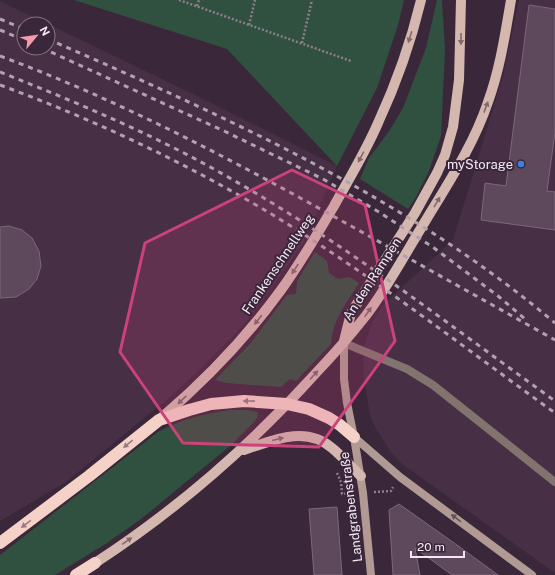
<svg xmlns="http://www.w3.org/2000/svg" width="555" height="575" font-family="'Public Sans',sans-serif">
  <rect width="100%" height="100%" fill="#3b273a"/>
  <!-- built -->
  <path fill="#472f46" d="M 519,0 L 555,0 L 555,573 L 402,464 L 390,451 L 375,427 L 370,415 L 363,372 L 364,347 L 373,321 L 385,303 L 453,240 L 503,76 Z
    M 0,1 L 47,24 L 24,24 L 24,48 L 48,48 L 48,24 L 193,94 L 337,166 L 303,243 L 254,312 L 236,333 L 192,377 L 164,402 L 66,482 L 0,521 Z"/>
  <!-- green -->
  <path fill="#30513f" d="M 74,0 L 404,0 L 398,25 L 377,88 L 337,166 L 227,49 Z
    M 437,0 L 442,0 L 445,50 L 441,136 L 429,171 L 416,197 L 408,209 L 360,179 L 369,158 L 390,130 L 403,108 L 426,48 Z
    M 315,252 L 327,261 L 329,273 L 338,279 L 350,277 L 359,283 C 347,302 332,321 331,344 L 296,381 L 290,379 L 281,387 L 226,383 L 215,380 L 250,344 L 287,295 L 296,294 L 297,281 Z
    M 230,410 L 250,410 L 257,412 L 258,415 L 256,420 L 230,446 L 141,519 L 107,543 L 55,575 L 0,575 L 0,555 L 158,432 C 180,419 205,414 230,410 Z"/>
  <!-- building -->
  <path fill="#5d485c" stroke="#7d677c" d="M 529,5 L 555,9 L 555,132 L 547,191 L 555,192 L 555,230 L 481,220 L 485,183 L 506,186 Z
    M 9,226 L 22,230 L 32,238 L 39,251 L 41,266 L 37,279 L 29,289 L 16,297 L 0,298 L 0,227 Z
    M 399,504 L 457,545 L 498,575 L 452,575 L 415,548 L 420,575 L 393,575 L 389,510 Z
    M 337,507 L 342,575 L 314,575 L 309,509 Z"/>
  <g fill="none" stroke-linecap="round" stroke-linejoin="round">
    <!-- path -->
    <path stroke="#8e7d8d" stroke-width="2.5" stroke-dasharray="2 2" stroke-linecap="butt" d="M 179,0 L 351,61
      M 197,6 L 199,0
      M 249,25 L 255,0
      M 302,43 L 312,0
      M 337,473 L 341,482 L 342,494 L 352,493
      M 374,492 L 391,491 L 393,487"/>
    <!-- lane -->
    <path stroke="#82736f" stroke-width="8" d="M 344,343 L 407,369 L 433,385 L 555,482"/>
    <!-- secondary -->
    <path stroke="#b09a93" stroke-width="8" d="M 344,343 L 344,379 L 347,403 L 354,437 L 363,493 L 371,575
      M 354,437 L 400,477 L 532,575"/>
    <!-- primary -->
    <path stroke="#d4b7ae" stroke-width="10" d="M 344,341 L 351,313 L 415,213 L 437,173 L 445,155 L 453,127 L 459,80 L 461,0
      M 161,418 C 206,380 246,338 281,290 C 300,264 317,234 334,206 C 349,179 366,151 378,123 C 396,84 411,42 421,0
      M 244,450 C 273,440 306,425 332,448 C 342,456 351,467 361,476
      M 95,563 C 178,509 250,446 316,373 C 333,355 349,337 364,318 C 387,289 406,252 426,220 C 449,182 474,144 488,102 C 500,69 505,35 511,0"/>
    <!-- highway -->
    <path stroke="#f5d2c7" stroke-width="12" d="M 0,543 L 89,476 L 159,420 L 189,410 L 211,404 L 244,401 L 287,404 L 309,409 L 329,418 L 340,425 L 354,437
      M 76,575 L 95,563"/>
    <!-- rail -->
    <path stroke="#b2a2b1" stroke-width="3" stroke-dasharray="5 5" stroke-linecap="butt" d="M 0,19 L 24,29
      M 0,30 L 24,40
      M 48,39 C 226,117 406,197 555,323
      M 42,48 L 224,131 L 323,179 L 379,212 L 434,248 L 498,296 L 525,319
      M 0,56 C 135,106 260,175 385,245 C 442,277 498,308 555,340
      M 0,72 C 78,103 155,135 228,177 C 343,242 448,324 555,401
      M 0,85 C 95,120 186,163 273,215 C 371,275 462,346 555,413"/>
  </g>
  <!-- one-way arrows -->
  <defs><path id="oneway-solid" d="M-6-.8H1V-3.2L6.5 0L1 3.2V.8H-6Z"/></defs>
  <g fill="#80686e">
    <use href="#oneway-solid" transform="translate(410 37) rotate(108)"/>
    <use href="#oneway-solid" transform="translate(461 39) rotate(90)"/>
    <use href="#oneway-solid" transform="translate(486 107) rotate(-70)"/>
    <use href="#oneway-solid" transform="translate(361 157) rotate(118)"/>
    <use href="#oneway-solid" transform="translate(437 202) rotate(-59)"/>
    <use href="#oneway-solid" transform="translate(295 269) rotate(123)"/>
    <use href="#oneway-solid" transform="translate(368 312) rotate(-55)"/>
    <use href="#oneway-solid" transform="translate(258 320) rotate(128)"/>
    <use href="#oneway-solid" transform="translate(314 375) rotate(-48)"/>
    <use href="#oneway-solid" transform="translate(182 400) rotate(137)"/>
    <use href="#oneway-solid" transform="translate(278 439) rotate(-14)"/>
    <use href="#oneway-solid" transform="translate(127 541) rotate(-35)"/>
  </g>
  <g fill="#987c80">
    <use href="#oneway-solid" transform="translate(249 401) rotate(-179)"/>
    <use href="#oneway-solid" transform="translate(128 444) rotate(141)"/>
    <use href="#oneway-solid" transform="translate(26 524) rotate(143)"/>
  </g>
  <use fill="#644f59" href="#oneway-solid" transform="translate(456 518) rotate(-143)"/>
  <!-- marked area -->
  <path fill="#cc427a" fill-opacity="0.2" stroke="#cc427a" stroke-width="3" stroke-linejoin="round" d="M 292,170 L 365,205 L 395,341 L 319,447 L 183,443 L 120,352 L 145,243 Z"/>
  <!-- markers -->
  <circle fill="#3f7fe0" stroke="#3b273a" stroke-width="1.5" cx="521" cy="164" r="4"/>
  <g text-anchor="middle" dominant-baseline="central" stroke-width="4" stroke-linejoin="round" paint-order="stroke">
    <!-- poi labels -->
    <g font-size="13" fill="#f5e8f4" stroke="#3b273a" text-anchor="end">
      <text x="513" y="164">myStorage</text>
    </g>
    <!-- street labels -->
    <g font-size="13" fill="#f5e8f4" stroke="#3b273a">
      <text transform="translate(278 264) rotate(-56)">Frankenschnellweg</text>
      <text transform="translate(372 279) rotate(-57)">An den Rampen</text>
      <text transform="translate(351 507) rotate(-97)">Landgrabenstraße</text>
    </g>
  </g>
  <!-- north arrow -->
  <g transform="translate(36 36) rotate(61)"><circle r="19" fill="#3b273a" stroke="#857484"/>
  <path d="M0-3L7 15L0 10L-7 15Z" fill="#f39aab"/>
  <text y="-6" font-size="11" font-weight="bold" text-anchor="middle" fill="#f5e8f4">N</text>
  </g>
  <!-- scale -->
  <path d="M411 551v6h53v-6" fill="none" stroke="#f5e8f4" stroke-width="2"/>
  <text x="417" y="551" font-size="12" fill="#f5e8f4" stroke="#3b273a" stroke-width="3" paint-order="stroke">20 m</text>
</svg>
